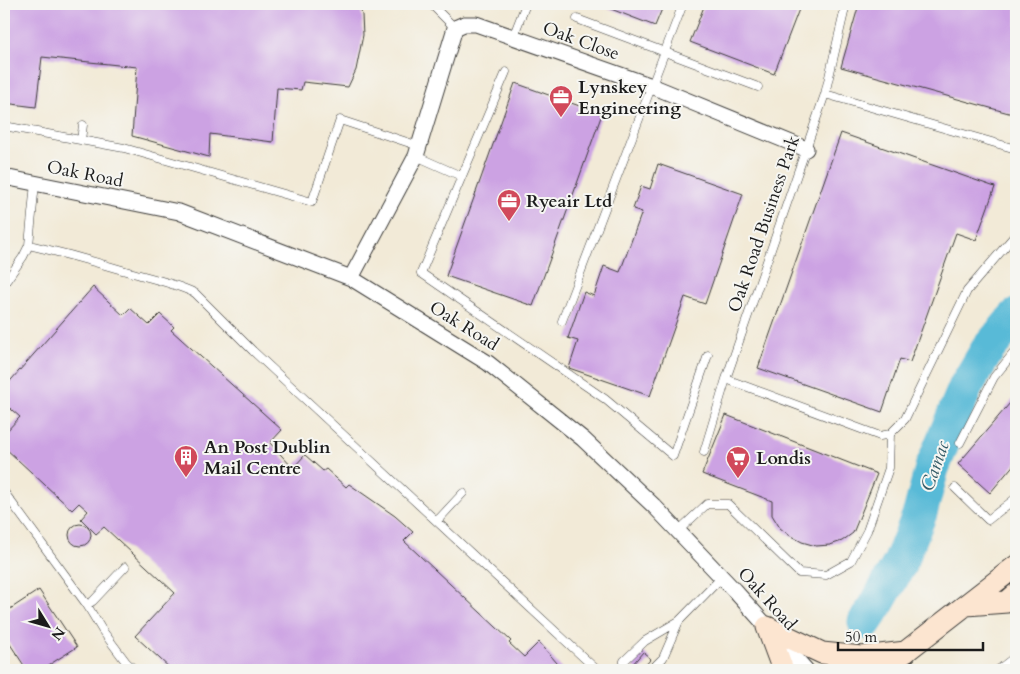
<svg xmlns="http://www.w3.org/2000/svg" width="1020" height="674" font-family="Cardo,serif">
  <rect width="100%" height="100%" fill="#f6f6f2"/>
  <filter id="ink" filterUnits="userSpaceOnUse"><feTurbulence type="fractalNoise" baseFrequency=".02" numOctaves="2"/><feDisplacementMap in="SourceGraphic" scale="10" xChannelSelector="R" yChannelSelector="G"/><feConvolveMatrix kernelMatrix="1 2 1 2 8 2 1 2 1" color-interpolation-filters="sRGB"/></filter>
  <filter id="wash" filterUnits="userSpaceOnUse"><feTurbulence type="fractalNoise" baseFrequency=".0096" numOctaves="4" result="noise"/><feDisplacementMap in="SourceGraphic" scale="20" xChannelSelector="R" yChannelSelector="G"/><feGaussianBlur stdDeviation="1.12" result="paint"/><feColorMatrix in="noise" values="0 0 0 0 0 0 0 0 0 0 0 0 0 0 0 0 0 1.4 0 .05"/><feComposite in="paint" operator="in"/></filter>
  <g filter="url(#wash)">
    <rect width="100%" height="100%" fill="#f2ead7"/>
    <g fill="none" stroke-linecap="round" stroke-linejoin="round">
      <!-- river -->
      <path stroke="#59bad7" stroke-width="35" d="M 865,622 L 875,607 L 900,563 L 920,513 L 932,468 L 966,386 L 988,349 L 1016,316"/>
    </g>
    <g id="blocks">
      <!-- building -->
      <path fill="#cca2e3" d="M 4,4 L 359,4 L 362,15 L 363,35 L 356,70 L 348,87 L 303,82 L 301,90 L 277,88 L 273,142 L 210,134 L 209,157 L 132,136 L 137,67 L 42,57 L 36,107 L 4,103 Z
        M 386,4 L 396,4 L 390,9 Z
        M 598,4 L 664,4 L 655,26 Z
        M 705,4 L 801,4 L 774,74 L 690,42 Z
        M 859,4 L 1016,4 L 1016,115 L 841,67 Z
        M 515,83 L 602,114 L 533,306 L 446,276 Z
        M 841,133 L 995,187 L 976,240 L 956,233 L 910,362 L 900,359 L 882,412 L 758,368 Z
        M 658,164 L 743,194 L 705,304 L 685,297 L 650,396 L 569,368 L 578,341 L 568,338 L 584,292 L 594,296 L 604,266 L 620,272 L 642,212 L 633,209 L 641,186 L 650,189 Z
        M 93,287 L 123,315 L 130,308 L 149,325 L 160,314 L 174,327 L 171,330 L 282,430 L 270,443 L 293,468 L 305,455 L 323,471 L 326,469 L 346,487 L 349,484 L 395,516 L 413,532 L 404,541 L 511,641 L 509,643 L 524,657 L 539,642 L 563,670 L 172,670 L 135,636 L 175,593 L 104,527 L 96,534 L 81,519 L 88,511 L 79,503 L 72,510 L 4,447 L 4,434 L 20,417 L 4,403 L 4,388 Z
        M 1016,396 L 1016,462 L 990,493 L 958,464 Z
        M 726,415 L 877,474 L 853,533 L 842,541 L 830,545 L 816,546 L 802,542 L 789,535 L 780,528 L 772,515 L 772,501 L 702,474 Z
        M69 535a11 11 0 1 1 22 0a11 11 0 1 1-22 0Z
        M 39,590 L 77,647 L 41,670 L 27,670 L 4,635 L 4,613 Z
        M 643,652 L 651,659 L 641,670 L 638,670 L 632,665 Z"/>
    </g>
  </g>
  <g filter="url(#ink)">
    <use href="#blocks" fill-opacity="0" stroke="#3c3b38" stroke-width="1"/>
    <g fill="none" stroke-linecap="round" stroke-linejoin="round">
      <!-- service casing -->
      <g stroke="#3c3b38" stroke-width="9">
        <path id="service" d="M 431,4 L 455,28
          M 577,19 L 758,87
          M 513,37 L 526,4
          M 506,72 L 421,273 L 605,399 L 673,456 L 708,355
          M 825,94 L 1016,149
          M 4,126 L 124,148 L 312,202 L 340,120 L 419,146
          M 81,140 L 83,125
          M 416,156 L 461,176
          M 29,245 C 63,253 96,262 129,272 C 151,278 174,283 195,293 L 253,351 L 597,670
          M 4,284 L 23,257 L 29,245 L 35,183
          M 562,321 L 683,4
          M 726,379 L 880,436 L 890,434 L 905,419 L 967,291 L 1016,234
          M 960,443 L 994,377 L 1016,350
          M 704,452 L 726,379 L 825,94 L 846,4
          M 955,488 L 988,520 L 1016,498
          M 4,492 L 87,605 L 102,630 L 126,662 L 135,670
          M 437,521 L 463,493
          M 678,531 L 707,504 L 728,504 L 799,573 L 826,575 L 851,561 L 867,531 L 889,468 L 890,434
          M 87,605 L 93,601 L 125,567
          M 622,670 L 624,661 L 645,641 L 679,621 L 722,577
          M 651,670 L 663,658 L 679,621
          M 998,670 L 1016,656"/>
      </g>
      <!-- minor casing -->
      <g stroke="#3c3b38" stroke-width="17">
        <path id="minor" d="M 4,177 L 179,212 L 351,278 L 488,363 L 583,439 L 655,507 L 734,590 L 806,670
          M 351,278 L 416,156 L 455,28 L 464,24 L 476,24 L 652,86 L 806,149"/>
      </g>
      <!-- secondary casing -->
      <g stroke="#3c3b38" stroke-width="23">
        <path id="secondary" d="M 966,605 L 1007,602 L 1016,594
          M 767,627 L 822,653 L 862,657 L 906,652
          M 767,627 L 783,670
          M 882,670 L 1016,566"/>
      </g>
      <!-- service -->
      <use href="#service" stroke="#fff" stroke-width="8"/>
      <!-- minor -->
      <use href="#minor" stroke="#fff" stroke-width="15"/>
      <!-- secondary -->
      <use href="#secondary" stroke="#fce5d0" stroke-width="21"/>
    </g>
  </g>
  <!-- icons -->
  <defs>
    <g id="office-pin" transform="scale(1.25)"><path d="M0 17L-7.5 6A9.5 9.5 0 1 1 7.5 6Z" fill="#d1495b" stroke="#f6f6f2"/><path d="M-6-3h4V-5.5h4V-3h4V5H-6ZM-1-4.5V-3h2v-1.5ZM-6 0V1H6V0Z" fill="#fff"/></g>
    <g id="building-pin" transform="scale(1.25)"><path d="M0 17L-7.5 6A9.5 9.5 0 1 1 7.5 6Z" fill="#d1495b" stroke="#f6f6f2"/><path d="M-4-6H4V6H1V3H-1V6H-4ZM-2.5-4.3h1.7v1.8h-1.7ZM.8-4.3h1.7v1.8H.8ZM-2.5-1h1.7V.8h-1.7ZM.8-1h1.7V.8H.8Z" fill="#fff"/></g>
    <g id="supermarket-pin" transform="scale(1.25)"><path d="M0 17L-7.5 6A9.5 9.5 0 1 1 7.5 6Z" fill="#d1495b" stroke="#f6f6f2"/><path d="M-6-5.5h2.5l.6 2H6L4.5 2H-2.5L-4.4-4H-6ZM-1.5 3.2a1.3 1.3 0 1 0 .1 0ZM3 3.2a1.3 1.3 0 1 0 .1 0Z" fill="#fff"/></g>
  </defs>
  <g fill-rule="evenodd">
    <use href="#office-pin" x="561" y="97"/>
    <use href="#office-pin" x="509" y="201"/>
    <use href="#building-pin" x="186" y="457"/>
    <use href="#supermarket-pin" x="738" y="458"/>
  </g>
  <g text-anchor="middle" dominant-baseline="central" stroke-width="4" stroke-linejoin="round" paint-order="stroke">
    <!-- street labels -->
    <g font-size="18" fill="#1c1c1c" stroke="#f6f6f2">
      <text transform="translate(581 41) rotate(20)">Oak Close</text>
      <text transform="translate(85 174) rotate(11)">Oak Road</text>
      <text transform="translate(764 224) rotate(-71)">Oak Road Business Park</text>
      <text transform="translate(464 326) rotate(32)">Oak Road</text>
      <text transform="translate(767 599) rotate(48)">Oak Road</text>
    </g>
    <!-- poi labels -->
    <g font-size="18" font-weight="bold" fill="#1c1c1c" stroke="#f6f6f2" text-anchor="start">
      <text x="578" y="87">Lynskey<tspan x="578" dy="21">Engineering</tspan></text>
      <text x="526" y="201">Ryeair Ltd</text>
      <text x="204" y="447">An Post Dublin<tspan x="204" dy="21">Mail Centre</tspan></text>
      <text x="756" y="458">Londis</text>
    </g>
    <!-- water labels -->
    <g font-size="19" font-style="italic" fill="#345b67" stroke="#f6f6f2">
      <text transform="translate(935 466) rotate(-71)">Camac</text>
    </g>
  </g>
  <!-- margin -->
  <rect width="1020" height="674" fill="none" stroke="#f6f6f2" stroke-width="20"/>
  <!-- north arrow -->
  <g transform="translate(48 626) rotate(127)" stroke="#f6f6f2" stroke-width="4" paint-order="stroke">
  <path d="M0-4L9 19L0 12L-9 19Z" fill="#1c1c1c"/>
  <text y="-8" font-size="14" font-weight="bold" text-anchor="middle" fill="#1c1c1c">N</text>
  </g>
  <!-- scale -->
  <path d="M838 642v8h145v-8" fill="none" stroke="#1c1c1c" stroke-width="2.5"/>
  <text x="845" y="642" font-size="15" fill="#1c1c1c" stroke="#f6f6f2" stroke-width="4" paint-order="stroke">50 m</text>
</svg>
